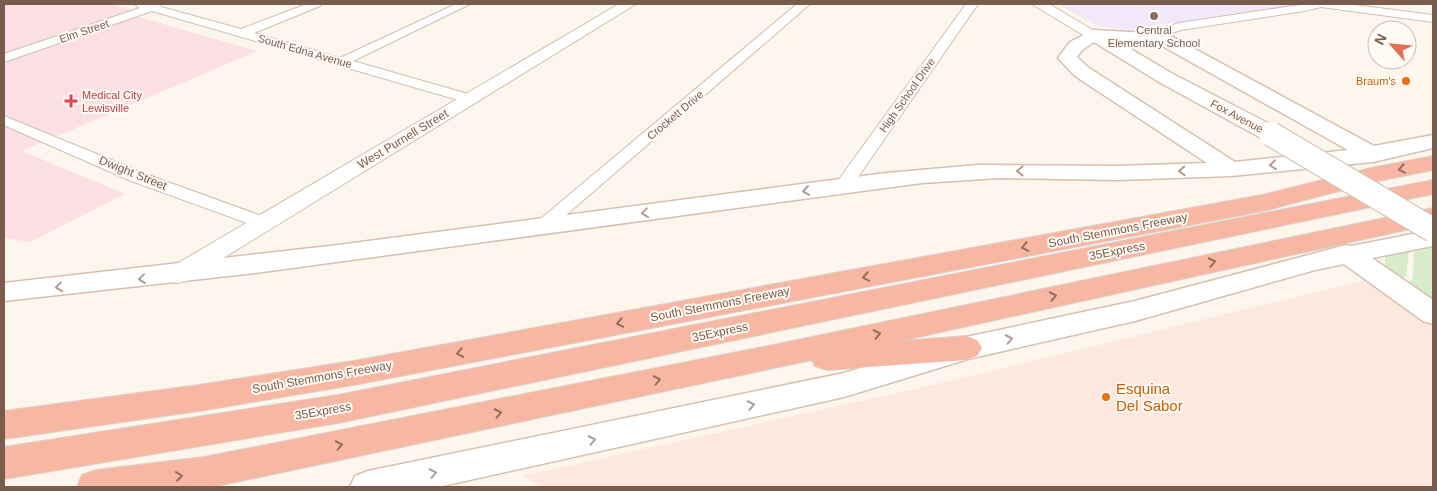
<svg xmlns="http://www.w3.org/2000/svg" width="1437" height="491" font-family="Arial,sans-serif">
  <rect width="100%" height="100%" fill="#fdf6ec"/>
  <!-- commercial -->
  <path fill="#fde8e0" d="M 1370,279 L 1433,320 L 1433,487 L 543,487 L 522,476 L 942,383 Z"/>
  <!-- education -->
  <path fill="#f3e8fa" d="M 1057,4 L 1306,4 L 1122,30 L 1095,25 Z"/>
  <!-- medical -->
  <path fill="#fbdfe3" d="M 4,4 L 109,4 L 132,10 L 125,13 L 257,51 L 22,151 L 125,194 L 30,242 L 4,238 Z"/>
  <!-- green -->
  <path fill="#d8ecc9" d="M 1433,243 L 1433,246 L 1409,251 L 1406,277 L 1399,277 L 1385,265 L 1385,258 L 1388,253 Z
    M 1433,248 L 1433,300 L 1408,284 L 1413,278 L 1414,252 Z"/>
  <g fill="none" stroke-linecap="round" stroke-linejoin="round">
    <!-- minor casing -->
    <g stroke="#d1beb0" stroke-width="2">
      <path id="minor" d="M 134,4 L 160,4 L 161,7 L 241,29 L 307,4 L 321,4 L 320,6 L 254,33 L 340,58 L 456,4 L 470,4 L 353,61 L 475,96 L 477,99 L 470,103 L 465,102 L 152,11 L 4,62 L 4,54 L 140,8 Z
        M 797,4 L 810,4 L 550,229 L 538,229 L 535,225 L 538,221 Z
        M 966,4 L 978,4 L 849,190 L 837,190 L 835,186 L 837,182 Z
        M 1306,4 L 1347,4 L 1433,15 L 1433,22 L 1321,7 L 1304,11 L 1181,30 L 1169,34 L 1165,41 L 1161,42 L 1155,38 L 1160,29 L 1179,23 Z
        M 4,116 L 143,173 L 270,219 L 273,223 L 270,227 L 258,227 L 131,181 L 4,125 Z"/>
    </g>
    <!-- tertiary casing -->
    <g stroke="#d1beb0" stroke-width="2">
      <path id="tertiary" d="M 619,4 L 636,4 L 186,281 L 177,283 L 168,281 L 165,275 L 168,269 Z
        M 1032,4 L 1049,4 L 1101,35 L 1098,38 L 1088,38 Z"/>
    </g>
    <!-- secondary casing -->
    <g stroke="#d6c0b0" stroke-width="3">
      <path id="secondary" d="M 1093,30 L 1167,34 L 1374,146 L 1433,135 L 1433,148 L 1373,162 L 1231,176 L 1117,180 L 998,178 L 922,183 L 255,273 L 4,301 L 4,283 L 338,245 L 886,173 L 978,165 L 1117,166 L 1207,163 L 1075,76 L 1058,58 L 1070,42 ZM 1117,41 L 1157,43 L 1348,150 L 1235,162 L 1089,68 L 1077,57 L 1082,50 L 1094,42 L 1159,82 L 1263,139 L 1271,140 L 1279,139 L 1282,134 L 1279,129 L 1173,74 Z
        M 1433,230 L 1433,246 L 1372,258 L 1433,300 L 1433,324 L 1423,321 L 1344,264 L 1315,270 L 1135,321 L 968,359 L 844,397 L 438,487 L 350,487 L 355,476 L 368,471 L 844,373 L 966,337 L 1135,301 L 1346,245 L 1351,246 Z"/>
    </g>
    <!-- motorway casing -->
    <g stroke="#dad1cd" stroke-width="2">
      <path id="motorway" d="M 1433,156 L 1433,170 L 1373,182 L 1263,211 L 359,384 L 199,411 L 4,439 L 4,411 L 199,385 L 359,360 L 1262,195 L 1371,168 Z
        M 1433,180 L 1433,194 L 338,423 L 4,479 L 4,447 L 338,395 Z
        M 1433,208 L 1433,224 L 900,341 L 966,336 L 977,340 L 982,348 L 977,356 L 966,360 L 827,370 L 815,366 L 812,360 L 212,487 L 77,487 L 82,475 L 96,470 L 204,457 L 778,344 Z"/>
    </g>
    <!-- minor -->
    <use href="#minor" fill="#fff" fill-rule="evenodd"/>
    <!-- tertiary -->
    <use href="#tertiary" fill="#fff" fill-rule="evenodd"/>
    <!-- secondary -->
    <use href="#secondary" fill="#fff" fill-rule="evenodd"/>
    <!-- motorway -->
    <use href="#motorway" fill="#f7b7a3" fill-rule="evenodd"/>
    <!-- secondary-bridge casing -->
    <g stroke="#d6c0b0" stroke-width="26" stroke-linecap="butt">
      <path id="secondary-bridge" d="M 1271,134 L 1433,230"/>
    </g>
    <!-- secondary-bridge -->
    <use href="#secondary-bridge" stroke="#fff" stroke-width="24"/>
  </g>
  <!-- one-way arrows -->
  <defs><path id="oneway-chevron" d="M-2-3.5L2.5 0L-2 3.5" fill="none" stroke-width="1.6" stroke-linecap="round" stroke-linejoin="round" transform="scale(1.25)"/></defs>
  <g stroke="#af9d94">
    <use href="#oneway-chevron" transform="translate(1273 165) rotate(174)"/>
    <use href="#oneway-chevron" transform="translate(1020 171) rotate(179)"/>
    <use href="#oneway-chevron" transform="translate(1182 171) rotate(178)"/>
    <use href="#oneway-chevron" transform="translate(806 191) rotate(172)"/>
    <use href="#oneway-chevron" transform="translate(645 213) rotate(173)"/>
    <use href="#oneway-chevron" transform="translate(142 279) rotate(174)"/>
    <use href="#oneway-chevron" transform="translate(59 287) rotate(174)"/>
    <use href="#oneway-chevron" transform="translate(1009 339) rotate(-12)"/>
    <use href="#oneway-chevron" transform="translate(751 405) rotate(-12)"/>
    <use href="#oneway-chevron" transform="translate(592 440) rotate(-12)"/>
    <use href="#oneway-chevron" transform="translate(433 473) rotate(-12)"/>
  </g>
  <g stroke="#936e5e">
    <use href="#oneway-chevron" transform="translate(1402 169) rotate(169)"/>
    <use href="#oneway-chevron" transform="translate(1025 247) rotate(169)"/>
    <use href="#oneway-chevron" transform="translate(1212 262) rotate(-12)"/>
    <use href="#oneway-chevron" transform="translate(866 277) rotate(169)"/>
    <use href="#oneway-chevron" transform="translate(1053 296) rotate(-12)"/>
    <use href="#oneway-chevron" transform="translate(620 323) rotate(169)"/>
    <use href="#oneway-chevron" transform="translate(877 334) rotate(-12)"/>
    <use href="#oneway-chevron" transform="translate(460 353) rotate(169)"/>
    <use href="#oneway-chevron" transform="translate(657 380) rotate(-12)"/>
    <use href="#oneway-chevron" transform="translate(498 413) rotate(-12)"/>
    <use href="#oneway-chevron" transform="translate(339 445) rotate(-12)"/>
    <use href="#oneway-chevron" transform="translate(179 476) rotate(-8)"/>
  </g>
  <!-- markers -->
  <circle fill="#8d6e63" stroke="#fffaf3" stroke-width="2" cx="1154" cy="16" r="5"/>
  <g fill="#e8710a" stroke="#fffaf3" stroke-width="2">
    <circle cx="1406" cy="81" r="5"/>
    <circle cx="1106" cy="397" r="5"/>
  </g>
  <path fill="#e0444e" stroke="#fffaf3" stroke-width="2" d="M68.5 93.5h5v5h5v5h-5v5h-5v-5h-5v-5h5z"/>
  <g text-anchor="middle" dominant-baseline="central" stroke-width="4" stroke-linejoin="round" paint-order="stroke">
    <!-- far-education labels -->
    <g font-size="11" fill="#785e54" stroke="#fffaf3">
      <text x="1154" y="30">Central<tspan x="1154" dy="13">Elementary School</tspan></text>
    </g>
    <!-- far-street labels -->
    <g font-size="11" fill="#7a5c4d" stroke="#fffaf3">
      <text transform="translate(84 31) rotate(-19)">Elm Street</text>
      <text transform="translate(305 51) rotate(16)">South Edna Avenue</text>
      <text transform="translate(907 95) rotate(-55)">High School Drive</text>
      <text transform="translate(675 115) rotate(-40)">Crockett Drive</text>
      <text transform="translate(1237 116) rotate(28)">Fox Avenue</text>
    </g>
    <!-- far-food labels -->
    <g font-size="11" fill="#c56008" stroke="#fffaf3" text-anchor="end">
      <text x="1396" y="81">Braum's</text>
    </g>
    <!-- far-health labels -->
    <g font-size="11" fill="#be3a42" stroke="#fffaf3" text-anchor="start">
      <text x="82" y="95">Medical City<tspan x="82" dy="13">Lewisville</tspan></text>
    </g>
    <!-- street labels -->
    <g font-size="12" fill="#7a5c4d" stroke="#fffaf3">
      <text transform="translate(403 139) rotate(-31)">West Purnell Street</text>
      <text transform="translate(133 173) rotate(22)">Dwight Street</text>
      <text transform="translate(1118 230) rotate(-11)">South Stemmons Freeway</text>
      <text transform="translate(1117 251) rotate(-11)">35Express</text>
      <text transform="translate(720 304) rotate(-11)">South Stemmons Freeway</text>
      <text transform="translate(720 332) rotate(-12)">35Express</text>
      <text transform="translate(322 377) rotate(-10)">South Stemmons Freeway</text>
      <text transform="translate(323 411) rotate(-10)">35Express</text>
    </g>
    <!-- near-food labels -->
    <g font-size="15" fill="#c56008" stroke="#fffaf3" text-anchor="start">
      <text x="1116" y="388">Esquina<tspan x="1116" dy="17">Del Sabor</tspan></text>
    </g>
  </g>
  <!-- border -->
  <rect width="1437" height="491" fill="none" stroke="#7a5c4d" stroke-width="10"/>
  <!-- north arrow -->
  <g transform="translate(1392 45) rotate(297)"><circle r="24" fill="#fffaf3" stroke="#cabbb1"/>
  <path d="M0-4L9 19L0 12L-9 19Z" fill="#e76f51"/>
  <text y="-8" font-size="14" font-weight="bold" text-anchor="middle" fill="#7a5c4d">N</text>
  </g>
</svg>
